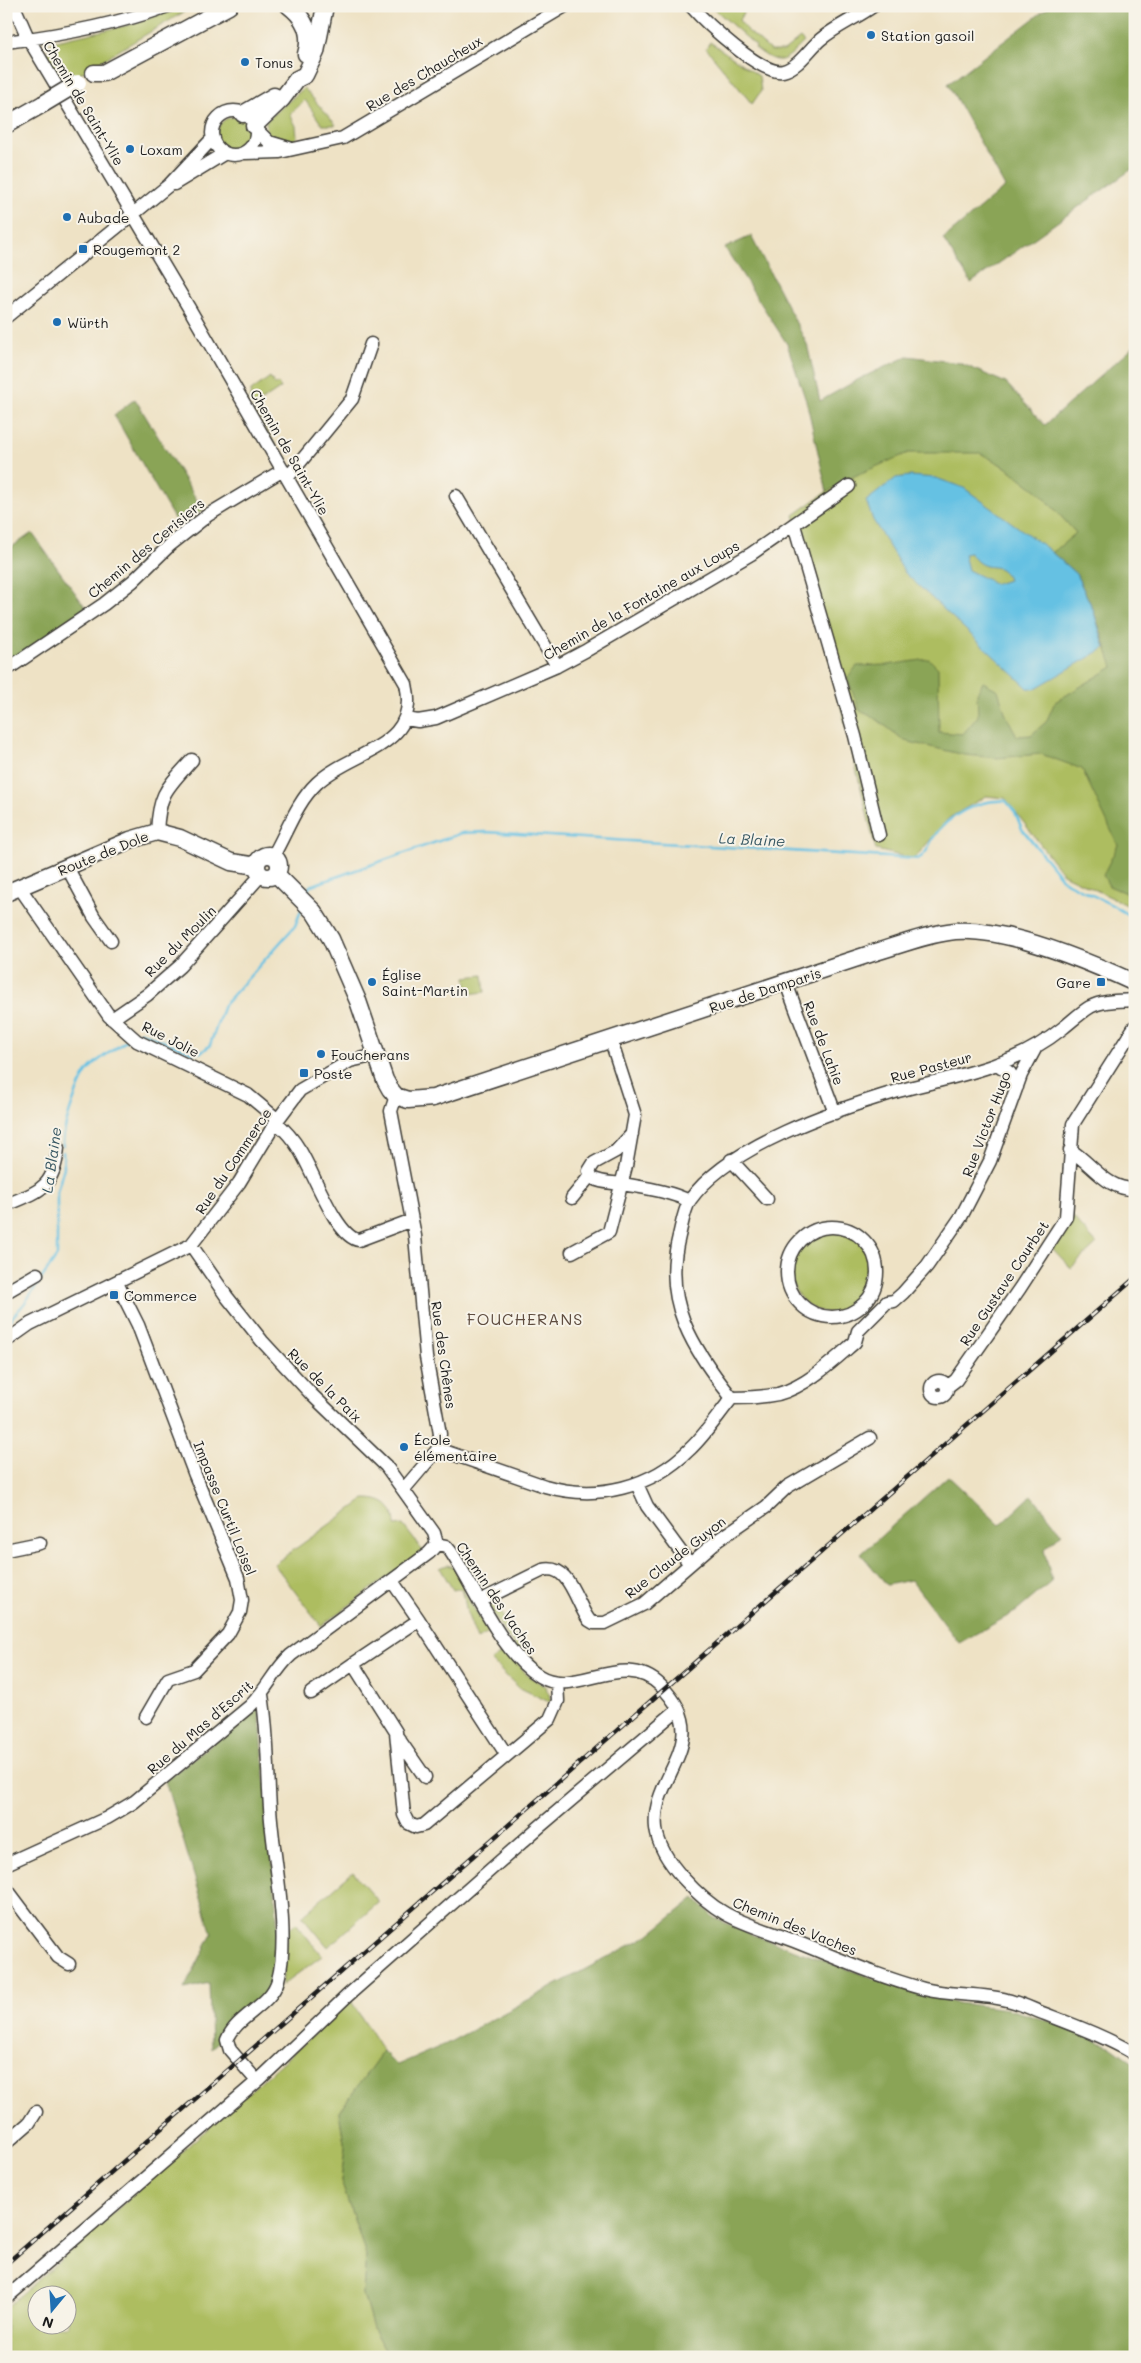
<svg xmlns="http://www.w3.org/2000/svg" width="1141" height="2363" font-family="Mali,sans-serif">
  <rect width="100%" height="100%" fill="#f7f3e8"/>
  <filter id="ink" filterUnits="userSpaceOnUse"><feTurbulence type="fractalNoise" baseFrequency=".02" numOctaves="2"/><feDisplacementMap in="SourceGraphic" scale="10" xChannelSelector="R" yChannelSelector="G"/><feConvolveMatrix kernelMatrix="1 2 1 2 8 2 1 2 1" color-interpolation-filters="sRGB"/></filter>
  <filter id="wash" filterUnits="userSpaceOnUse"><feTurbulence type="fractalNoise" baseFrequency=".0096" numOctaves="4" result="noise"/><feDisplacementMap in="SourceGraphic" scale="20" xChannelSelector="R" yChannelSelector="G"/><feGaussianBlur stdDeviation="1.12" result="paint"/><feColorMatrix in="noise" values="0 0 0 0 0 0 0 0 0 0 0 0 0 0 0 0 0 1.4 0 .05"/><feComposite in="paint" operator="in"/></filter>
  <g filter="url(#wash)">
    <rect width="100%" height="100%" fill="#eee2c5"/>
    <!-- green -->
    <path fill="#adbd60" stroke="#646c3e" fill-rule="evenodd" d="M 181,6 L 194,6 L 71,79 L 68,76 L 60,80 C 52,67 43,56 52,42 L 133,24 Z
      M 711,6 L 747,6 L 739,20 L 747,30 L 771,51 L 784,51 L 800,38 L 804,42 C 783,63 780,67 755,48 L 756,46 Z
      M 710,42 L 759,76 L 761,91 L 752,104 L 706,48 Z
      M 304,88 L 336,125 L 322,125 L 305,100 L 290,114 L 296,126 L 297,137 L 290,144 L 275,141 L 266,130 L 266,121 Z
      M217 134a17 17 0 1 1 34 0a17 17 0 1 1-34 0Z
      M 270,377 L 275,385 L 278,383 L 281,388 L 254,406 L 281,456 L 249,401 L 251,391 Z
      M 923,441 L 996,448 L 1135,561 L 1135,909 L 1063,874 L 1005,798 L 986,796 L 949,818 L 914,859 L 876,850 L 794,515 L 874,458 Z
      M 483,975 L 485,992 L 468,994 L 466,977 Z
      M 1073,1217 L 1097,1244 L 1071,1268 L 1051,1247 Z
      M791 1272a41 41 0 1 1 82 0a41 41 0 1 1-82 0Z
      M 365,1499 C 384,1499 395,1506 395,1526 L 403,1525 L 423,1551 L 321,1626 L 274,1564 Z
      M 466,1552 L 487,1591 L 479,1592 L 463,1563 L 465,1562 L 461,1555 Z
      M 447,1565 L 454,1567 L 465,1587 L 464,1592 L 487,1630 L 492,1631 L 527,1675 L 545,1686 L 549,1694 L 551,1703 L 518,1687 L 491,1661 L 502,1653 L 489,1633 L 477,1639 L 467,1613 L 462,1588 L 453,1590 L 440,1568 Z
      M 493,1601 L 528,1655 L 548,1673 L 546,1675 C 519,1657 503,1632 488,1604 Z
      M 353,1872 L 379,1902 L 328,1947 L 302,1916 Z
      M 296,1923 L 322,1956 L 282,1985 L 287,1931 Z
      M 351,2001 L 383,2051 L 339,2112 L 345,2148 L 341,2181 L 366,2255 L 363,2294 L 373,2329 L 389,2357 L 6,2357 L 6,2308 ZM 38,2296 L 68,2296 L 68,2326 L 38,2326 Z"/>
    <!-- forest -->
    <path fill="#8aa456" stroke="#536039" d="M 1050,6 L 1135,6 L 1135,167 L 971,283 L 943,239 L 1005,187 L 948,84 Z
      M 751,236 L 807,344 L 820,401 L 859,379 L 908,356 L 960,363 L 1006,383 L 1045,425 L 1135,345 L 1135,897 L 1109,886 L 1103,875 L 1118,845 L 1082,769 L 1041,754 L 997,758 L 965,755 L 905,741 L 875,718 L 860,711 L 847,678 L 857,666 L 887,665 L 929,659 L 938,668 L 939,732 L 963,734 L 978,716 L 977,693 L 983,682 L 998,690 L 1006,715 L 1017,736 L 1031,735 L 1046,722 L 1055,702 L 1113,667 L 1093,609 L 1076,574 L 1052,553 L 1076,533 L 1040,493 L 1007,468 L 980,453 L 908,453 L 852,477 L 827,492 L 807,404 L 787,344 L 725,248 Z
      M 135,399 L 203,510 L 180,529 L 114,415 Z
      M 32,533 L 89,612 L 6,664 L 6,551 Z
      M 948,1476 L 1000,1525 L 1032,1495 L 1062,1533 L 1044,1550 L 1052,1581 L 1017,1611 L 959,1643 L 911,1580 L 887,1585 L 861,1554 Z
      M 259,1706 L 277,1915 L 278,1992 L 211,2048 L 209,1983 L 184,1989 L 212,1934 L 165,1781 Z
      M 695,1898 L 714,1918 L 753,1935 L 898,1987 L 956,2003 L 1008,2009 L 1058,2024 L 1112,2047 L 1135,2064 L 1135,2357 L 389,2357 L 373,2329 L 363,2294 L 366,2255 L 341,2181 L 345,2148 L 339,2112 L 383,2051 L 397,2065 L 446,2044 L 649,1935 Z"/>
    <!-- water -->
    <path fill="#65c1e3" stroke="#406e80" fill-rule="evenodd" d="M 910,476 L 936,478 L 964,488 L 1048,549 L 1076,574 L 1093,609 L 1105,648 L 1034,689 L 1028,688 L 905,573 L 873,520 L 866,501 L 896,478 ZM 970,553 C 973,556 975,560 978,562 C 991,572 1001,560 1008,580 L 996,584 L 968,570 L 964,554 Z"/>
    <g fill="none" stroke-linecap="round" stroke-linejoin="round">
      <!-- stream -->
      <path stroke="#65c1e3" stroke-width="2.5" d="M 307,892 L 310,886 L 462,833 L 486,832 L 918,859 C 927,854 928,847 933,838 C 948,815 979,799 1006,801 L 1015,812 L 1022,829 L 1064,881 L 1112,905 L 1135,919
        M 136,1034 L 141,1032 L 193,1053 L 202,1052 L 210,1045 L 224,1005 L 295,926 L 302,908
        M 63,1146 C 62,1129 79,1078 92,1066 C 102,1056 116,1049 127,1040
        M 6,1324 L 24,1304 L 57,1256 L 57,1192 L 64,1167 L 63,1152"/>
    </g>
  </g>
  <g filter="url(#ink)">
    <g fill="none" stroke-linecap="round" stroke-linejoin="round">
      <!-- minor casing -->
      <g stroke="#3c3a35" stroke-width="15">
        <path id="minor" d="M 14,6 L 28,38 L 189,308 L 406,684 C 421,748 352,750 317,783 C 296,803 287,832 273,856
          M 691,6 C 705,22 762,76 783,71 C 799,67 809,49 821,39 C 837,26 856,18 873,6
          M 6,42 C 61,35 116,25 168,6
          M212 133a22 22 0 1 1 44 0a22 22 0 1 1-44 0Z
          M 255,128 L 269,142 L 289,148
          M 244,153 L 280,152 L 343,138 L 565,6
          M 174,184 L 225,153
          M 6,317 L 169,185 L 213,138
          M 288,477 L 352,399 L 371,344
          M 456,496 L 557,666
          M 794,525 L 855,736 L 879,835
          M 6,670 L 104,604 L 133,581 L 170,545 L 208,515 L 283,470
          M 406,719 L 418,721 L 436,718 L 557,666 L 587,650 L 751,554 L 849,486
          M 157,832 C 159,793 166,789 192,760
          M 67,867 L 94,917 L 111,941
          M 20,888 L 109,1016 L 137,1041 L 248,1095 L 278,1120
          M 786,983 L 835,1113
          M 112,1019 L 147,995 L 180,966 L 261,875
          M 997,1064 L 1010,1073 L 1017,1087
          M 396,1096 L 391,1111 L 415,1236 L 426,1357 L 440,1434 L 438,1449 L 545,1486 C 597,1501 651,1488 690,1449 C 706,1434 718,1415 732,1398 C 747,1398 763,1397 778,1394 C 807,1386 833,1361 855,1342 L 858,1331 L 887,1302 L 894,1301 L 903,1293 L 927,1266 L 961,1217 L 990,1161 L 1021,1075 L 1035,1049
          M 276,1122 C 285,1130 293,1139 299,1149 C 312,1168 336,1238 359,1240 L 412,1220
          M 632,1134 L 616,1151 L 594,1163 L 589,1171 L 592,1178 C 604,1184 612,1182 623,1184 C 644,1188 670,1191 689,1201
          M 1070,1150 C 1093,1164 1106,1190 1135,1189
          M 731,1160 L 767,1199
          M 572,1198 L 590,1176
          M 6,1205 C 40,1191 54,1188 58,1148
          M787 1272a45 45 0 1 1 90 0a45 45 0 1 1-90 0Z
          M 191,1245 L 227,1297 L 262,1341 L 312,1395 L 386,1466 L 434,1533 L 437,1544
          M 572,1252 L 609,1232 L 626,1166 L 635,1115 L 611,1041
          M 117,1283 L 138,1325 L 195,1475 L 238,1578 L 242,1600 L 240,1612 L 228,1634 L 194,1670 L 168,1679 L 146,1717
          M 6,1292 L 37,1274
          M 6,1341 L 30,1324 L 191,1245 L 239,1183 L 276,1122 L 300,1090 L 350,1061 L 377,1055
          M931 1389a8 8 0 1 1 16 0a8 8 0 1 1-16 0Z
          M 947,1387 L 956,1380 L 1020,1288 L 1066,1217 L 1073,1124 L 1135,1026
          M 732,1398 C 693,1349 662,1302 679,1236 C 682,1224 684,1210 690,1200 C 729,1145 835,1110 898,1091 C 931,1082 965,1076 997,1064 C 1021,1056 1043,1044 1063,1028 C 1072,1021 1080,1013 1090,1007 C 1103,1000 1121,1001 1135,1000
          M 637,1484 L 647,1506 L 689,1563
          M 404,1489 L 438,1449
          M 437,1544 L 446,1546 L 451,1552 C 475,1588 501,1653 539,1676 C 576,1699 623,1648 661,1686 C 717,1741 650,1775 656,1828 C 658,1847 671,1865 684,1879 C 722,1921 745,1922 794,1941 C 837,1958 879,1977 924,1989 C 951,1996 981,1993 1007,2000 C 1020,2003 1032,2009 1045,2014 C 1076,2026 1106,2037 1135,2054
          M 6,1550 L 40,1543
          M 392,1581 L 419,1620
          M 480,1601 L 543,1570 C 570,1563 576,1604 589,1620 L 594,1623 L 605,1623 L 644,1604 L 718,1540 L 766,1507 L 787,1487 L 870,1438
          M 311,1693 L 353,1664
          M 398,1738 L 425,1777
          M 506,1754 L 419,1620 L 353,1664 L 396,1732 L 404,1815 L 408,1823 L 416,1827 L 424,1825 L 550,1719 L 558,1701 L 557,1682
          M 6,1864 L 107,1818 L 134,1802 L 250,1706 C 266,1691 275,1669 291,1655 L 429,1553 L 437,1544
          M 6,1888 L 58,1957 L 69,1964
          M 257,2081 L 230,2050 L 227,2040 C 237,2015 271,2006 278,1980 C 290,1936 275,1866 271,1820 C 267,1779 269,1736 262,1695
          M 6,2143 L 29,2123 L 36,2112
          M 6,2298 L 261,2078 L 346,1997 L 538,1828 L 677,1710"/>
      </g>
      <!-- major casing -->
      <g stroke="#3c3a35" stroke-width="19">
        <path id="major" d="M 289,6 C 306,19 312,35 306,54
          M 94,73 L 104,73 L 229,6
          M 243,114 L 274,96
          M 6,125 L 43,104
          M 254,126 L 282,99 L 297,79 L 305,75 L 316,52 L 325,6
          M257 866a11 11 0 1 1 22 0a11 11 0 1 1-22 0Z
          M 276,874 L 314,912 L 331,939 L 358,1001 L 385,1080 L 390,1089 L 396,1096 L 408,1100 L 433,1098 L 873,953 C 900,945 927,934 955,931 C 1007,927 1087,961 1135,983
          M 6,893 L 130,840 L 157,832 L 180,838 L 231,862 L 257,866"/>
      </g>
      <!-- minor -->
      <use href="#minor" stroke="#fff" stroke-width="12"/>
      <!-- major -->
      <use href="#major" stroke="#fff" stroke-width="16"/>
      <!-- rail casing -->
      <g stroke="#1c1c1c" stroke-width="4.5">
        <path id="rail" d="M 6,2264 L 1135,1278"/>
      </g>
      <!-- rail -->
      <use href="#rail" stroke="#f7f3e8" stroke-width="2.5" stroke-dasharray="8" stroke-linecap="butt"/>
      <!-- major-bridge casing -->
      <g stroke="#3c3a35" stroke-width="19" stroke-linecap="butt">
        <path id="major-bridge" d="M 43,104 L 78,83"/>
      </g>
      <!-- major-bridge -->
      <use href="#major-bridge" stroke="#fff" stroke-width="16"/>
    </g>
  </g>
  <!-- markers -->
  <g fill="#1f6fb2" stroke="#f7f3e8" stroke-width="2">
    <circle cx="871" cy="35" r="5"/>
    <circle cx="245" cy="62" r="5"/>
    <circle cx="130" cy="149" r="5"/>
    <circle cx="67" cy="217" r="5"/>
    <rect x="78" y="244" width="10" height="10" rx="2.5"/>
    <circle cx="57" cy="322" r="5"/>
    <circle cx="372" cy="982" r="5"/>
    <rect x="1096" y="977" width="10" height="10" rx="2.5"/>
    <circle cx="321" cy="1054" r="5"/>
    <rect x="299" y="1068" width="10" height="10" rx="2.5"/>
    <rect x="109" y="1290" width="10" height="10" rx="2.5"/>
    <circle cx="404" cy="1447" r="5"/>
  </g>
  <g text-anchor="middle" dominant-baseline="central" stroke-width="4" stroke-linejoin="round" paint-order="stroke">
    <!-- poi labels -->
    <g font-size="14" fill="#1c1c1c" stroke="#f7f3e8" text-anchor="start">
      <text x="881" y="35">Station gasoil</text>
      <text x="255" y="62">Tonus</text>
      <text x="140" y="149">Loxam</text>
      <text x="77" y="217">Aubade</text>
      <text x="93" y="249">Rougemont 2</text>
      <text x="67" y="322">Würth</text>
      <text x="382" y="974">Église<tspan x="382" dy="16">Saint-Martin</tspan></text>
      <text x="1091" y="982" text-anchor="end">Gare</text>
      <text x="331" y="1054">Foucherans</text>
      <text x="314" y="1073">Poste</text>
      <text x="124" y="1295">Commerce</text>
      <text x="414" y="1439">École<tspan x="414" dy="16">élémentaire</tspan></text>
    </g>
    <!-- street labels -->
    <g font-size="14" fill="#1c1c1c" stroke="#f7f3e8">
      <text transform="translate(424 73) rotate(-31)">Rue des Chaucheux</text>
      <text transform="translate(84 103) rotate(59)">Chemin de Saint-Ylie</text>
      <text transform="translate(290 452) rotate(60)">Chemin de Saint-Ylie</text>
      <text transform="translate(146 548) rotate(-40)">Chemin des Cerisiers</text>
      <text transform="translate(641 600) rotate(-30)">Chemin de la Fontaine aux Loups</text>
      <text transform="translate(103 853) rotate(-22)">Route de Dole</text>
      <text transform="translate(180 941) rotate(-45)">Rue du Moulin</text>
      <text transform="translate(765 990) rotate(-18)">Rue de Damparis</text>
      <text transform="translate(171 1039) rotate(27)">Rue Jolie</text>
      <text transform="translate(824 1043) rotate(69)">Rue de Lahie</text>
      <text transform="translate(931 1067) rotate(-15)">Rue Pasteur</text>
      <text transform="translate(986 1124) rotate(-69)">Rue Victor Hugo</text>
      <text transform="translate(233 1161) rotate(-56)">Rue du Commerce</text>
      <text transform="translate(1004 1283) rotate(-56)">Rue Gustave Courbet</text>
      <text transform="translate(444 1355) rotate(82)">Rue des Chênes</text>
      <text transform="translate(325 1385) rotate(45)">Rue de la Paix</text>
      <text transform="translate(225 1508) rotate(68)">Impasse Curtil Loisel</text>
      <text transform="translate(675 1557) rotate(-38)">Rue Claude Guyon</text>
      <text transform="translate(497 1598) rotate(56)">Chemin des Vaches</text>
      <text transform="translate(200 1727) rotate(-41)">Rue du Mas d'Escrit</text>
      <text transform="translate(795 1926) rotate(22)">Chemin des Vaches</text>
    </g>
    <!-- water labels -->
    <g font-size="15" font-style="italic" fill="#365662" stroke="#f7f3e8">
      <text transform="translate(752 839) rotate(3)">La Blaine</text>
      <text transform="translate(51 1160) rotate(-82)">La Blaine</text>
    </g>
    <!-- quarter labels -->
    <g font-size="16" letter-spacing="1" fill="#5f4d40" stroke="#f7f3e8">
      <text x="525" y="1318">FOUCHERANS</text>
    </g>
  </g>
  <!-- margin -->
  <rect width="1141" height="2363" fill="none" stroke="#f7f3e8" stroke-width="25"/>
  <!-- north arrow -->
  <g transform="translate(52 2310) rotate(198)"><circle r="24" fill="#f7f3e8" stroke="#9f9d96"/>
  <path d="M0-4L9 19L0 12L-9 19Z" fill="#1f6fb2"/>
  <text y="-8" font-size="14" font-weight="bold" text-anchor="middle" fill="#1c1c1c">N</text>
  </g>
</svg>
